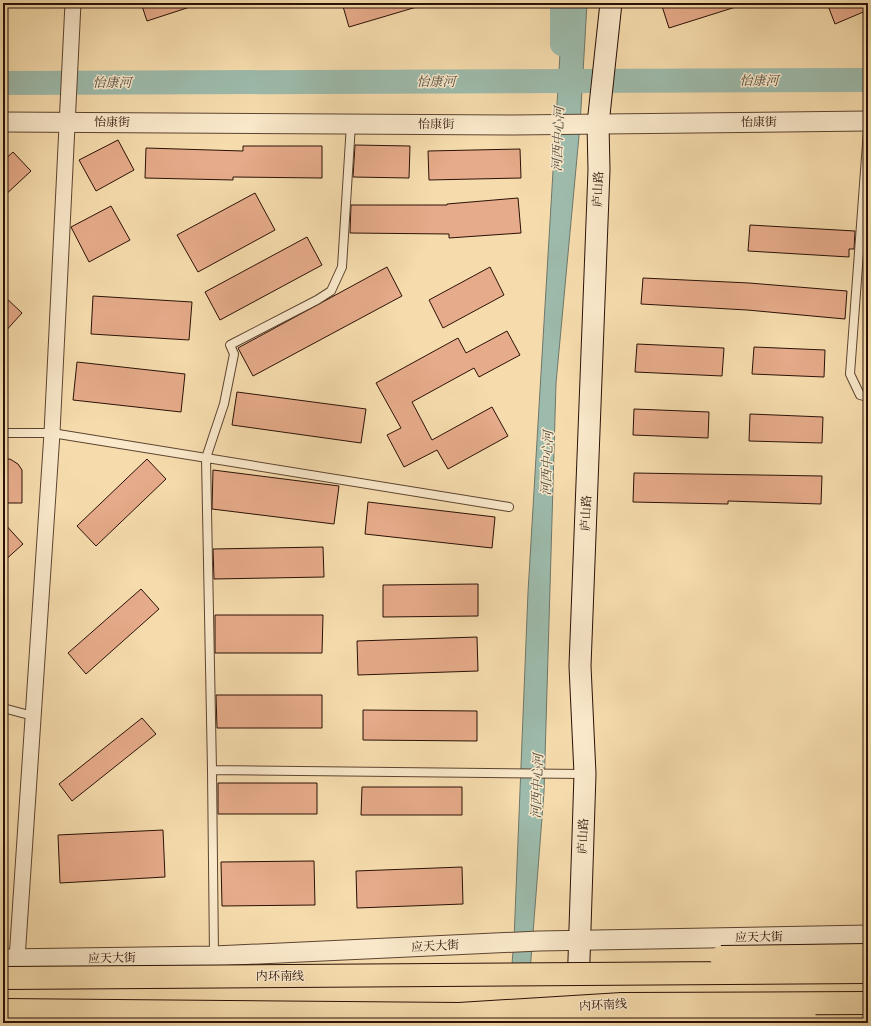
<svg xmlns="http://www.w3.org/2000/svg" width="871" height="1026" font-family="'IM FELL French Canon','Noto Serif SC',serif">
  <rect width="100%" height="100%" fill="#f6dcad"/>
  <filter id="stains"><feTurbulence type="fractalNoise" baseFrequency=".005" numOctaves="4"/><feColorMatrix values="0 0 0 0 .2 0 0 0 0 .09 0 0 0 0 .02 0 0 0 .5 -.17"/></filter>
  <radialGradient id="worn" r=".72"><stop offset=".6" stop-color="#630" stop-opacity="0"/><stop offset="1" stop-color="#630" stop-opacity=".3"/></radialGradient>
  <!-- water -->
  <path fill="#9dbbac" stroke="#6f776a" d="M 563,3 L 587,3 L 580,125 L 556,383 L 544,792 L 526,1023 L 507,1023 L 514,940 L 528,592 Z"/>
  <g fill="none" stroke-linecap="round" stroke-linejoin="round">
    <!-- river -->
    <path stroke="#9dbbac" stroke-width="24" d="M 562,44 L 562,3
      M 3,83 L 868,80"/>
  </g>
  <!-- building -->
  <path fill="#e6ab8a" stroke="#2a1106" d="M 141,3 L 196,3 L 196,5 L 147,21 Z
    M 342,3 L 419,3 L 420,6 L 349,27 Z
    M 661,3 L 742,3 L 742,5 L 669,28 Z
    M 827,3 L 868,3 L 868,10 L 835,24 Z
    M 118,140 L 134,170 L 96,191 L 79,160 Z
    M 355,145 L 410,146 L 409,178 L 353,177 Z
    M 243,146 L 322,146 L 322,178 L 233,177 L 233,180 L 145,178 L 146,148 L 243,151 Z
    M 520,149 L 521,178 L 429,180 L 428,151 Z
    M 13,152 L 31,171 L 3,197 L 3,161 Z
    M 255,193 L 275,230 L 198,272 L 177,235 Z
    M 518,198 L 521,233 L 449,238 L 449,234 L 350,233 L 351,205 L 447,205 L 447,204 Z
    M 111,206 L 130,240 L 89,262 L 71,227 Z
    M 750,225 L 855,231 L 854,249 L 849,249 L 849,257 L 748,251 Z
    M 307,237 L 322,265 L 220,320 L 205,292 Z
    M 387,267 L 402,296 L 253,376 L 238,348 Z
    M 490,267 L 504,295 L 443,328 L 429,300 Z
    M 643,278 L 749,283 L 847,291 L 845,319 L 747,310 L 641,304 Z
    M 3,295 L 22,313 L 3,334 Z
    M 93,296 L 192,302 L 189,340 L 91,334 Z
    M 507,331 L 520,355 L 479,377 L 474,368 L 412,402 L 432,440 L 492,407 L 508,436 L 448,469 L 437,450 L 404,467 L 387,435 L 401,428 L 376,383 L 458,338 L 466,353 Z
    M 637,344 L 724,348 L 722,376 L 635,372 Z
    M 754,347 L 825,350 L 824,377 L 752,374 Z
    M 77,362 L 185,374 L 181,412 L 73,400 Z
    M 237,392 L 366,409 L 361,443 L 232,425 Z
    M 634,409 L 709,412 L 708,438 L 633,435 Z
    M 750,414 L 823,417 L 822,443 L 749,441 Z
    M 10,459 L 18,464 L 22,470 L 22,503 L 3,503 L 3,460 Z
    M 147,459 L 166,479 L 96,546 L 77,526 Z
    M 213,470 L 339,486 L 334,524 L 212,509 Z
    M 634,473 L 822,476 L 821,504 L 728,501 L 728,504 L 633,502 Z
    M 368,502 L 495,517 L 492,548 L 365,534 Z
    M 3,522 L 23,544 L 3,562 Z
    M 323,547 L 324,577 L 214,579 L 213,549 Z
    M 478,584 L 478,616 L 383,617 L 383,585 Z
    M 141,589 L 159,609 L 86,674 L 68,653 Z
    M 215,615 L 323,615 L 322,653 L 215,653 Z
    M 477,637 L 478,671 L 358,675 L 357,641 Z
    M 216,695 L 322,695 L 322,728 L 217,728 Z
    M 363,710 L 477,711 L 477,741 L 363,740 Z
    M 142,718 L 156,734 L 72,801 L 59,784 Z
    M 218,783 L 317,783 L 317,814 L 218,814 Z
    M 362,787 L 462,787 L 462,815 L 361,815 Z
    M 163,830 L 165,877 L 60,883 L 58,835 Z
    M 314,861 L 315,905 L 222,906 L 221,862 Z
    M 462,867 L 463,904 L 357,908 L 356,871 Z"/>
  <g fill="none" stroke-linecap="round" stroke-linejoin="round">
    <!-- service casing -->
    <g stroke="#5d4430" stroke-width="10">
      <path id="service" d="M 351,124 L 342,267 L 331,291 L 317,300 L 230,345 L 234,354 L 224,404 L 206,458 L 212,770 L 584,774
        M 868,130 L 850,374 L 860,395 L 868,397
        M 3,433 L 52,433 L 509,507
        M 3,708 L 33,716
        M 212,770 L 214,956"/>
    </g>
    <!-- minor casing -->
    <g stroke="#5d4430" stroke-width="17">
      <path id="minor" d="M 17,959 L 52,433 L 73,3"/>
    </g>
    <!-- tertiary casing -->
    <g stroke="#5d4430" stroke-width="21">
      <path id="tertiary" d="M 3,122 L 513,125 L 868,121
        M 3,959 L 214,956 L 539,941 L 868,935
        M 3,1022 L 35,1023"/>
    </g>
    <!-- secondary casing -->
    <g stroke="#2a1106" stroke-width="23">
      <path id="secondary" d="M 578,990 L 585,774 L 580,666 L 599,170 L 598,124 L 611,3"/>
    </g>
    <!-- primary casing -->
    <g stroke="#2a1106" stroke-width="24">
      <path id="primary" d="M 579,987 L 868,985
        M 3,990 L 69,990
        M 50,1000 L 596,996"/>
    </g>
    <!-- service -->
    <use href="#service" stroke="#f9e8ca" stroke-width="8"/>
    <!-- minor -->
    <use href="#minor" stroke="#f9e8ca" stroke-width="15"/>
    <!-- tertiary -->
    <use href="#tertiary" stroke="#f9e8ca" stroke-width="19"/>
    <!-- secondary -->
    <use href="#secondary" stroke="#f9e8ca" stroke-width="21"/>
    <!-- primary -->
    <use href="#primary" stroke="#f6dcad" stroke-width="22"/>
    <!-- trunk-bridge casing -->
    <g stroke="#2a1106" stroke-width="24" stroke-linecap="butt">
      <path id="trunk-bridge" d="M 721,957 L 868,955
        M 3,978 L 868,972
        M 3,1010 L 459,1014 L 622,1004 L 868,1003
        M 566,1019 L 614,1022 L 805,1018"/>
    </g>
    <!-- trunk-bridge -->
    <use href="#trunk-bridge" stroke="#f6dcad" stroke-width="22"/>
  </g>
  <g text-anchor="middle" dominant-baseline="central" stroke-width="3" stroke-linejoin="round" paint-order="stroke">
    <!-- street labels -->
    <g font-size="12" fill="#2a1106" stroke="#f9e8ca">
      <text transform="translate(112 122) rotate(1)">怡康街</text>
      <text transform="translate(759 122) rotate(-1)">怡康街</text>
      <text x="436" y="124">怡康街</text>
      <text transform="translate(598 189) rotate(-88)">庐山路</text>
      <text transform="translate(586 513) rotate(-88)">庐山路</text>
      <text transform="translate(583 836) rotate(-88)">庐山路</text>
      <text transform="translate(759 937) rotate(-1)">应天大街</text>
      <text transform="translate(435 946) rotate(-3)">应天大街</text>
      <text transform="translate(112 958) rotate(-1)">应天大街</text>
      <text x="280" y="976">内环南线</text>
      <text transform="translate(603 1005) rotate(-3)">内环南线</text>
    </g>
    <!-- water labels -->
    <g font-size="13" font-style="italic" fill="#524c40" stroke="#f9e8ca">
      <text x="759" y="80">怡康河</text>
      <text x="436" y="81">怡康河</text>
      <text x="112" y="82">怡康河</text>
      <text transform="translate(558 139) rotate(-88)">河西中心河</text>
      <text transform="translate(547 463) rotate(-88)">河西中心河</text>
      <text transform="translate(537 786) rotate(-88)">河西中心河</text>
    </g>
  </g>
  <!-- margin -->
  <rect width="871" height="1026" fill="none" stroke="#f6dcad" stroke-width="16"/>
  <rect x="4" y="4" width="863" height="1018" fill="none" stroke="#2a1106" stroke-width="2"/>
  <rect x="8" y="8" width="855" height="1010" fill="none" stroke="#2a1106"/>
  <rect width="100%" height="100%" filter="url(#stains)"/>
  <rect width="100%" height="100%" fill="url(#worn)"/>
</svg>
